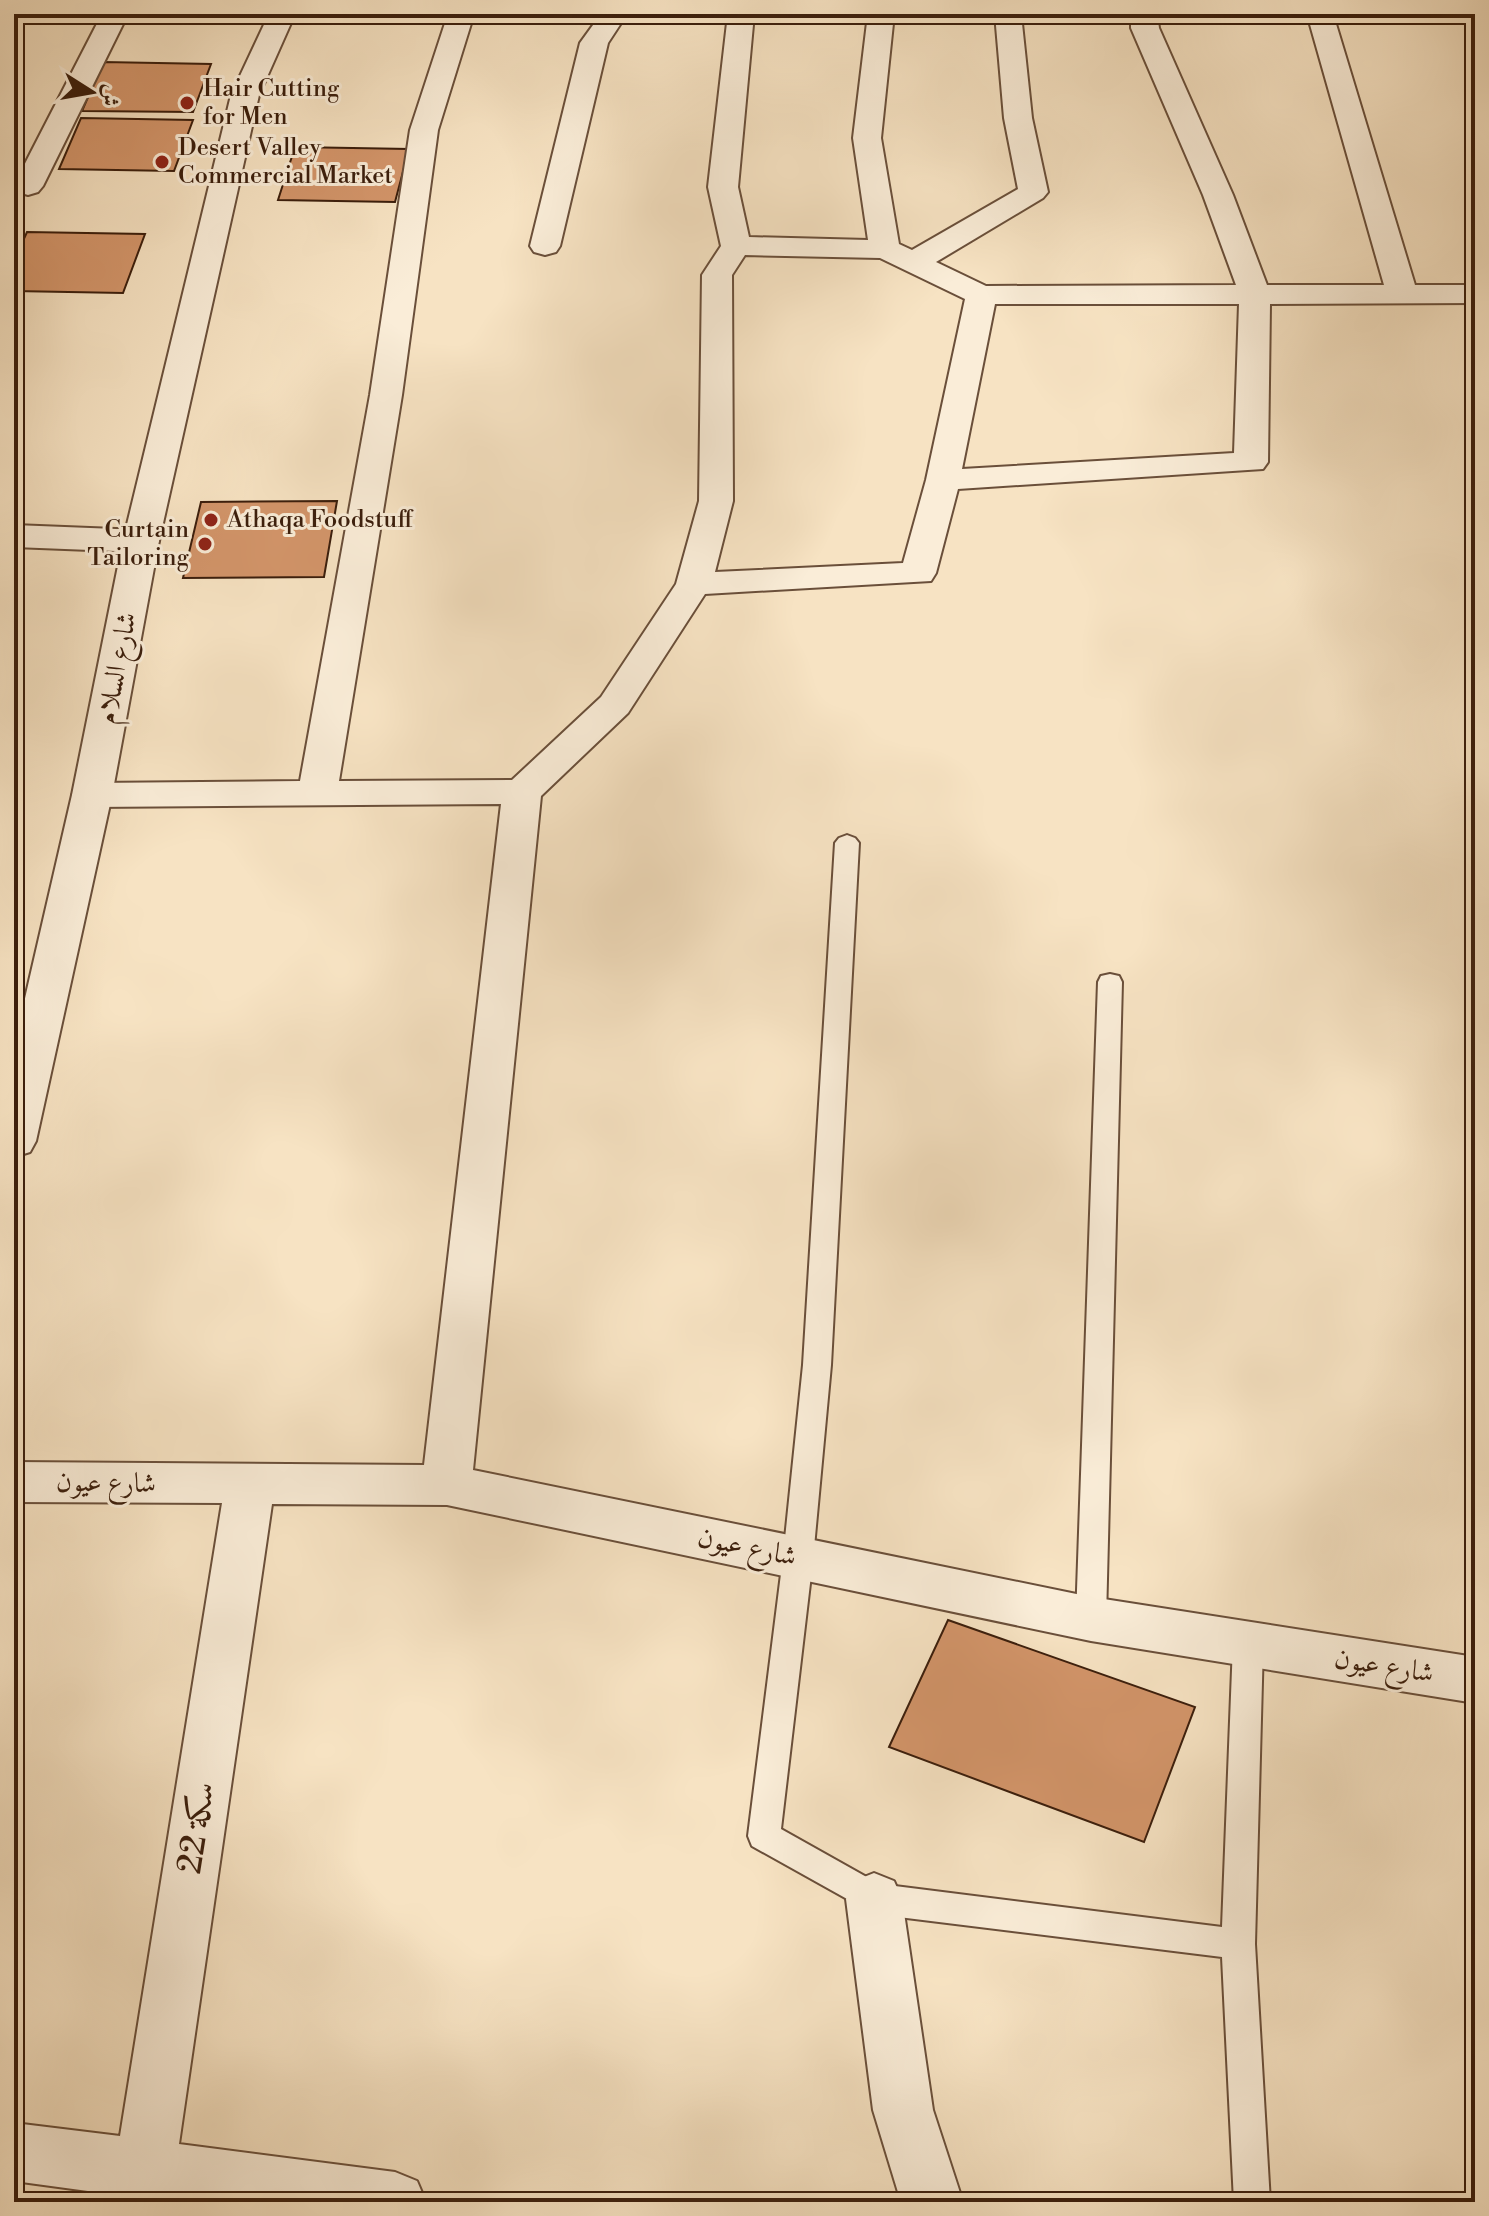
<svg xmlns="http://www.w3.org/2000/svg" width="1489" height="2216" font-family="'Libre Bodoni',Amiri,serif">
  <rect width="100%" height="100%" fill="#f7e3c3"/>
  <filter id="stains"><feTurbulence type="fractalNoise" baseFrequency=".0025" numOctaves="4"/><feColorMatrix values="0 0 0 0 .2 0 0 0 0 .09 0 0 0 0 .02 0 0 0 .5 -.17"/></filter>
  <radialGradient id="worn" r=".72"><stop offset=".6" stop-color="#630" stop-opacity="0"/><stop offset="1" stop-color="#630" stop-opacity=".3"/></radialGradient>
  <!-- building -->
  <path fill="#d3956a" stroke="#3b1e0c" stroke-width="2" d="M 103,62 L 211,64 L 193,112 L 82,111 Z
    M 81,118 L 193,120 L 174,171 L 59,169 Z
    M 295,147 L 409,149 L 395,202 L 278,200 Z
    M 27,232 L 145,234 L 123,293 L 14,291 L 14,261 Z
    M 337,501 L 324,577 L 183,578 L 201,502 Z
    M 948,1620 L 1195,1707 L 1144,1842 L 889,1747 Z"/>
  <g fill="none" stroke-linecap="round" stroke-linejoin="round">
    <!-- service casing -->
    <g stroke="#6a4f3a" stroke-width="4">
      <path id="service" d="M 847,835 L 855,838 L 859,843 L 831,1365 L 813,1558 L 781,1829 L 879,1884 L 1222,1927 L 1233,1644 L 1237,1635 L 1248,1631 L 1259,1635 L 1263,1644 L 1255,1944 L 1270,2202 L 1234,2202 L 1222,1957 L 874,1914 L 752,1846 L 748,1836 L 783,1558 L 803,1365 L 835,843 L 839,838 Z
        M 1110,974 L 1119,976 L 1122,982 L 1106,1619 L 1102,1628 L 1091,1632 L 1080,1628 L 1076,1619 L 1098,982 L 1101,976 Z"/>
    </g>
    <!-- minor casing -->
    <g stroke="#6a4f3a" stroke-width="4">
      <path id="minor" d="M 102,14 L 128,14 L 43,186 L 38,192 L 28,195 L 18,192 L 14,185 Z
        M 448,14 L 474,14 L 438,130 L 402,395 L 339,781 L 512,780 L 601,697 L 676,584 L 699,501 L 702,275 L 721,246 L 708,187 L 728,14 L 754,14 L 738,187 L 749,237 L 868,240 L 853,138 L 868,14 L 894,14 L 881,138 L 899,244 L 912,250 L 1018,189 L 1004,118 L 995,14 L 1021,14 L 1032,118 L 1048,192 L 1043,198 L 936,262 L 986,286 L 1236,285 L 1203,195 L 1131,28 L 1131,14 L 1157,14 L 1159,28 L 1233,195 L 1267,285 L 1384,285 L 1307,14 L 1333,14 L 1415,285 L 1475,285 L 1475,303 L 1270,304 L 1268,462 L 1263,469 L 958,489 L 936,573 L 931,581 L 705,594 L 628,713 L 541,796 L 473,1470 L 1091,1597 L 1475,1657 L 1475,1703 L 1091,1641 L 447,1505 L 272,1504 L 179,2144 L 395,2172 L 417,2181 L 426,2202 L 169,2202 L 14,2181 L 14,2123 L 120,2136 L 222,1503 L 14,1502 L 14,1462 L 424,1465 L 501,804 L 92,807 L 78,804 L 72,795 L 78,786 L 92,783 L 300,781 L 370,395 L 410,130 ZM 745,255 L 880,258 L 965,299 L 926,480 L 903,563 L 715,572 L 733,501 L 732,275 ZM 995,304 L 1239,304 L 1234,453 L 962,469 Z
        M 601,14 L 627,14 L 608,43 L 560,246 L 556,252 L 545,255 L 534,252 L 530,246 L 580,43 Z
        M 14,525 L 141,530 L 153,534 L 159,541 L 153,548 L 141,552 L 14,547 Z
        M 874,1873 L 894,1881 L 902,1899 L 933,2110 L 963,2202 L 901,2202 L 873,2110 L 846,1899 L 854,1881 Z"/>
    </g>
    <!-- tertiary casing -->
    <g stroke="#6a4f3a" stroke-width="4">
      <path id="tertiary" d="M 269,14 L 295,14 L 259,95 L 159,541 L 112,795 L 36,1141 L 30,1152 L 14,1157 L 14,1046 L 72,795 L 123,541 L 231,95 Z"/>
    </g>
    <!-- service -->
    <use href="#service" fill="#faedd8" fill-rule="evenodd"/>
    <!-- minor -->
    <use href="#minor" fill="#faedd8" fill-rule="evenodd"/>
    <!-- tertiary -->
    <use href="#tertiary" fill="#faedd8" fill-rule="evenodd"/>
  </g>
  <!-- markers -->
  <g fill="#8f2418" stroke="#faedd8" stroke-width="3">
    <circle cx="187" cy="103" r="8"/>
    <circle cx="162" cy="162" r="8"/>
    <circle cx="211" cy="520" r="8"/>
    <circle cx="205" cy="544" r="8"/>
  </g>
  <g text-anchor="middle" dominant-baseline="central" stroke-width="6" stroke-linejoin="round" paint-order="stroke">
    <!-- far-poi labels -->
    <g font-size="24" fill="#3b1e0c" stroke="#faedd8" text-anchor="start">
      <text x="203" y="89">Hair Cutting<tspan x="203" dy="28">for Men</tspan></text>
      <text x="178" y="148">Desert Valley<tspan x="178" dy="28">Commercial Market</tspan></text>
      <text x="227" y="520">Athaqa Foodstuff</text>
      <text x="189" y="530" text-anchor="end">Curtain<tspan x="189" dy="28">Tailoring</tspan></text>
    </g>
    <!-- street labels -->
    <g font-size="28" fill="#3b1e0c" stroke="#faedd8">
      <text transform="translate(117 668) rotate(-79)">شارع السلام</text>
      <text transform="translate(106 1483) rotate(1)">شارع عيون</text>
      <text transform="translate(747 1547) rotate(12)">شارع عيون</text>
      <text transform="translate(1384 1666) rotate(9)">شارع عيون</text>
    </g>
    <!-- near-street labels -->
    <g font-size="34" fill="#3b1e0c" stroke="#faedd8">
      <text transform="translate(197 1828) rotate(-81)">سكة 22</text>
    </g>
  </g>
  <!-- margin -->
  <rect width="1489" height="2216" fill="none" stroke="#f7e3c3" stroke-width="48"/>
  <rect x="16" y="16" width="1457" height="2184" fill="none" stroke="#3b1e0c" stroke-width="4"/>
  <rect x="24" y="24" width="1441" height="2168" fill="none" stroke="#3b1e0c" stroke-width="2"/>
  <!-- north arrow -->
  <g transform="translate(92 92) rotate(101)" stroke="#faedd8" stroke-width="6" paint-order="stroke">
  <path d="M0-6L14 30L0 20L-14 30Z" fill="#3b1e0c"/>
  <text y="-12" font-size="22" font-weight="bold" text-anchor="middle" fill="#3b1e0c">ش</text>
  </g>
  <rect width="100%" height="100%" filter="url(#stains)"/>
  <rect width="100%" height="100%" fill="url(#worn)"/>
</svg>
